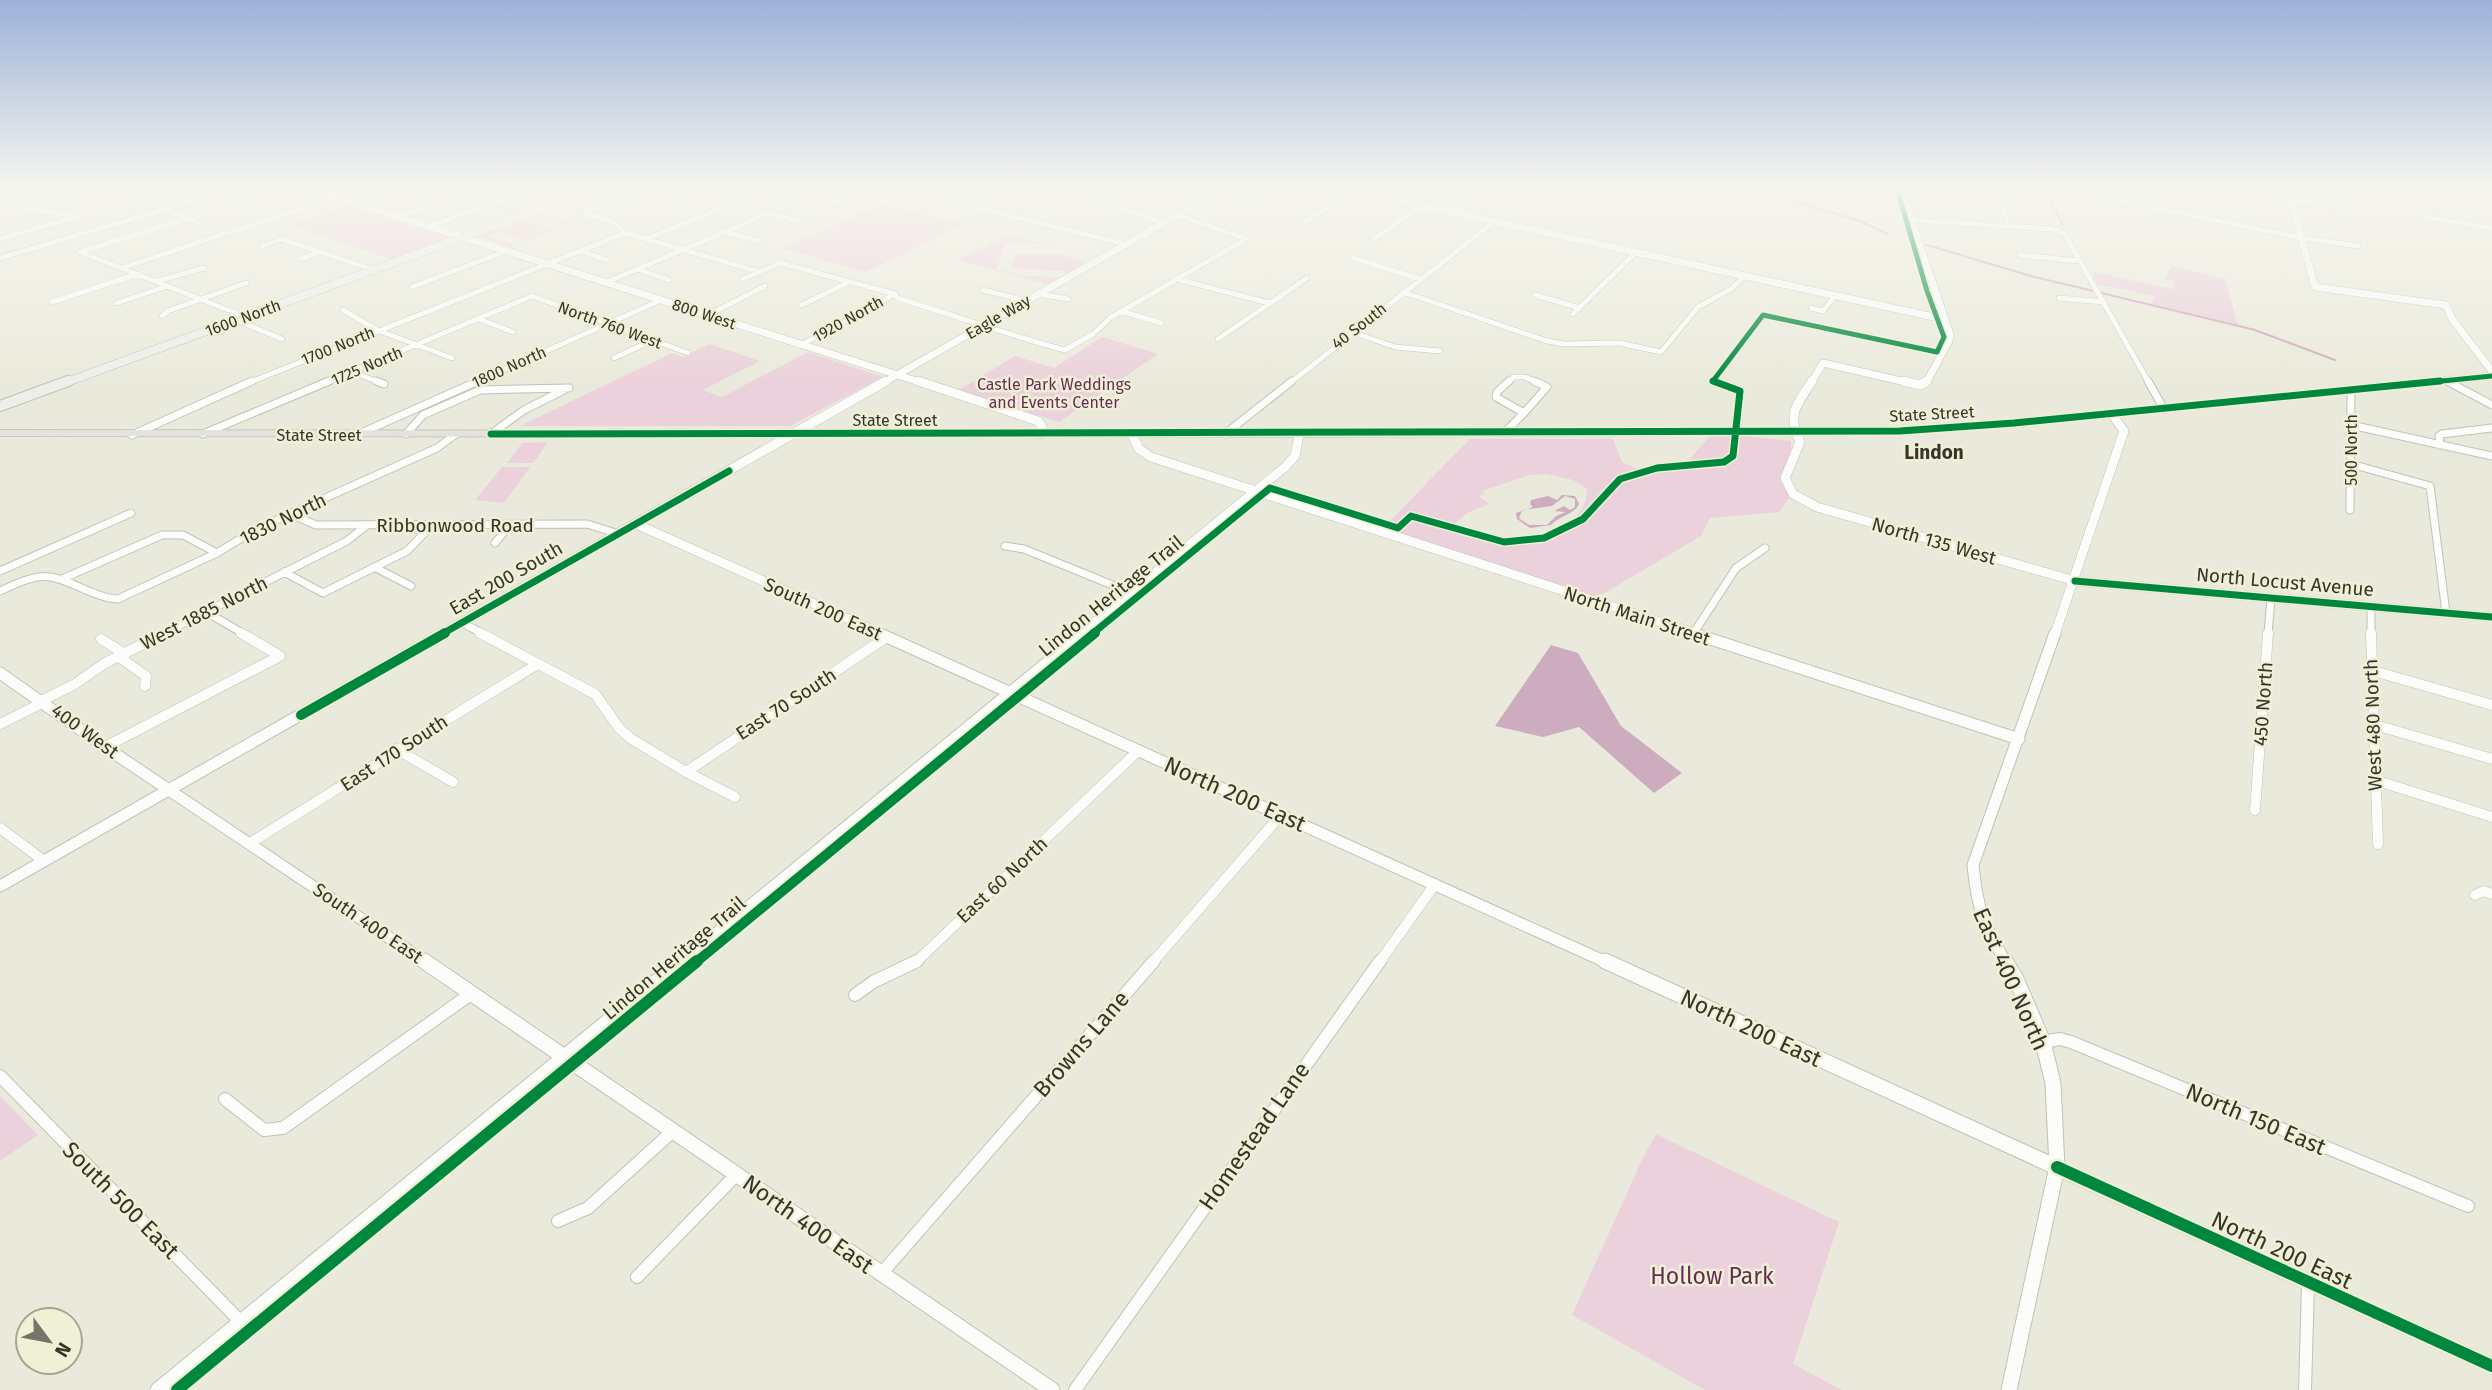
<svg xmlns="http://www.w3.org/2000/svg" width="2492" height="1390" font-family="'Fira Sans',sans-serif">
  <rect width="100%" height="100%" fill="#eaeadc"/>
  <!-- green -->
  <path fill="#ebd1db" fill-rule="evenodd" d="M 605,189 L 539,214 L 576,225 L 596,218 L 598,220 L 575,227 L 539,216 L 529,221 L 554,229 L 561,228 L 525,242 L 499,232 L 488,236 L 516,245 L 510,248 L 480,237 L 480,234 Z
    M 882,204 L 964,224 L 866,272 L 782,248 Z
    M 351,205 L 436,233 L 449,237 L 394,260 L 290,225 Z
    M 1007,235 L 1096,257 L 1040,244 L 1006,243 L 996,269 L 1022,276 L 1061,277 L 1047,284 L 958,260 Z
    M 1016,254 L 1065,255 L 1086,263 L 1066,274 L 1063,271 L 1010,268 Z
    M 2172,266 L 2225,279 L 2238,326 L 2151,305 L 2155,296 L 2097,284 L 2093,272 L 2173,289 L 2175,281 L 2164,279 Z
    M 1102,337 L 1158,354 L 1059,422 L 959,390 L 1015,356 L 1054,368 Z
    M 709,344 L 760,361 L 703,390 L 722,397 L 808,352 L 883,377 L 790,426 L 520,426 L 672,353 L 683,357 Z
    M 1713,433 L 1791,441 L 1791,455 L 1781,477 L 1791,494 L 1780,512 L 1710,518 L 1701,536 L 1591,601 L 1379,532 L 1470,439 L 1613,439 L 1622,462 L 1634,468 L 1685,464 ZM 1546,474 L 1573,480 L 1587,489 C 1587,528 1537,542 1504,540 C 1487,539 1468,530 1451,527 L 1467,513 L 1489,504 L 1478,496 L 1485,494 L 1482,491 L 1530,475 Z
    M 548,442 L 533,463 L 507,463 L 522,443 Z
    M 502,467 L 530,467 L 504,503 L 475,500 Z
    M 0,1096 L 38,1135 L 0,1161 Z
    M 1656,1134 L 1839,1222 L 1793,1364 L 1842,1390 L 1705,1390 L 1572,1315 L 1641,1162 Z"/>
  <!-- water -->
  <path fill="#ceacbf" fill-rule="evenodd" d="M 1562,495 L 1575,496 L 1579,504 C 1575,514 1559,516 1551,525 L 1530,528 L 1517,519 L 1516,513 L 1533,507 L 1530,504 L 1531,500 L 1548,496 L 1557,500 ZM 1565,496 L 1575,499 L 1575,507 L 1570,510 L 1564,506 L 1554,511 L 1566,512 L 1556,516 L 1547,525 L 1529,525 L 1519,518 L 1522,510 L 1552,506 Z
    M 1551,645 L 1578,653 L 1621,726 L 1682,773 L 1654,793 L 1579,727 L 1543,737 L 1495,726 Z"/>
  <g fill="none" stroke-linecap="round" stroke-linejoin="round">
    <!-- stream -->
    <path stroke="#ceacbf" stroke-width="2" d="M 1749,189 L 1857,220 L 1888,234
      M 2045,189 L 2063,225
      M 1927,245 L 2031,276 L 2255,330 L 2335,360"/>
    <!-- minor-far3 casing -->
    <g stroke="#c1c1b6" stroke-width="6">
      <path id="minor-far3" d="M 112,189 L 194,221
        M 684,189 L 734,203
        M 777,189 L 842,204
        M 1503,189 L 1524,194
        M 1992,189 L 2010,226
        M 2085,189 L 2088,194 L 2302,238 L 2358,246
        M 2211,189 L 2349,208
        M 2448,189 L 2492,195
        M 1216,193 L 1254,203
        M 222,194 L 251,203
        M 923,195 L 1126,244
        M 923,195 L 937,189
        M 1083,196 L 1163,223
        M 0,198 L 26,208 L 69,215
        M 140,199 L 173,189
        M 831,202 L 861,189
        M 666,205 L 697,193
        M 35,208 L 102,189
        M 586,211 L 585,213 L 614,222 L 625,233 L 760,272
        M 586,211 L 643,189
        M 770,214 L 801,222
        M 1177,215 L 1246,239
        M 398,216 L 477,189
        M 2424,217 L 2492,228
        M 1911,220 L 2053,229 L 2064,233 L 2149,383
        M 1305,222 L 1353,191
        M 430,226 L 535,189
        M 726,232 L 758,241
        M 0,239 L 79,216
        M 646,239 L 769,189
        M 1374,239 L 1422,206
        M 262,246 L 281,239 L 374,270
        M 581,251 L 606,260
        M 80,252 L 246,317
        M 80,252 L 187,219
        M 2020,255 L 2080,261
        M 0,258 L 233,189
        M 1353,258 L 1420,279
        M 301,259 L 319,252
        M 122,268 L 336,197
        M 637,269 L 669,280
        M 743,279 L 780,263 L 895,294 L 897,298 C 954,315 1008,335 1065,350 L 1093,334 L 1110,318 L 1246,239
        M 1180,280 L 1269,303
        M 157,281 L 204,268
        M 607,282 L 807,197
        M 412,287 L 506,251
        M 983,290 L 1027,301
        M 1403,292 L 1547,341 L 1564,344 L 1619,343 L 1661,352 L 1698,307 L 1731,289 L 1745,276
        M 1038,294 L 1068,299
        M 1535,295 L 1580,308
        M 2059,298 L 2103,302
        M 52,302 L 138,274
        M 117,303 L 168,286
        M 802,305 L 847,283
        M 1811,308 L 1823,311 L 1836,295
        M 343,310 L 377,330 L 452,358
        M 1121,311 L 1161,323
        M 1573,314 L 1636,252
        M 708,315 L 765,286
        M 162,316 L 168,311 L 246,283
        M 479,319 L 513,332
        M 236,320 L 282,339
        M 1352,332 L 1395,347 L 1440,351
        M 1218,339 L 1307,278
        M 801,345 L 895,294
        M 614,358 L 651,341
        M 353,372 L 381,383
        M 2447,381 L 2450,383
        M 248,383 L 625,233
        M 325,383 L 532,296 L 688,353
        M 474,383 L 661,300
        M 1290,383 L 1495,221
        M 1507,383 L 1514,377 L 1525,377 L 1538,383"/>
    </g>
    <!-- minor-far2 casing -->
    <g stroke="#c1c1b6" stroke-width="9">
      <path id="minor-far2" d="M 376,381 L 384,384
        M 1509,381 L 1497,392 L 1496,397 L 1524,413 L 1547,387 L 1534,381
        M 2148,381 L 2164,409
        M 2447,381 L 2492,405
        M 2351,425 L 2492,456
        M 1504,433 L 1524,413
        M 203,434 L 329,381
        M 359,434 L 478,381
        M 406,434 L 423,415 L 480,390 L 569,388
        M 491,434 L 524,410 L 564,390
        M 1225,434 L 1292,381
        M 132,435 L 252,381
        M 2440,445 L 2439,436 L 2442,434 L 2492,428
        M 2351,464 L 2430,486 L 2446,613
        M 2350,510 L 2351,390
        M 294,512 L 295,516 L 316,525 L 587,524 L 619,534
        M 495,543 L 510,525
        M 1005,546 L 1024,549 L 1132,593
        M 374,567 L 411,586
        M 0,571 L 131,513
        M 284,572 L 323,593 L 407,551 L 432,525
        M 62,579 L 162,535 L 183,535 L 217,553
        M 0,591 C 40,573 45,571 86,590 C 96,594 106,599 118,599 L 217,553 L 250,533 L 294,512 L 437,448 L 456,434
        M 208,613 L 244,634
        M 462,623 L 484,634
        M 162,634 L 347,541 L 367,525
        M 1693,634 L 1736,568 L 1765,548
        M 2268,634 L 2271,598
        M 2371,634 L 2371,607"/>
    </g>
    <!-- minor-far1 casing -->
    <g stroke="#c1c1b6" stroke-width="11">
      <path id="minor-far1" d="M 241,633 L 280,656
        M 480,633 L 595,694 L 619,728 L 630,738 L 686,772 L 735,797
        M 2371,633 L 2378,844
        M 101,639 L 125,654
        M 119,657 L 146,676 L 145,686
        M 2370,670 L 2492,705
        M 41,701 L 75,684 L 105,663 L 165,633
        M 0,724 L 44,702
        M 2372,724 L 2492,759
        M 105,747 L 280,656
        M 396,749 L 453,782
        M 686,772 L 885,638
        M 2375,780 L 2492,817
        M 2255,810 L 2268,633
        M 0,828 L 44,861
        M 250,843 C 346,784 441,722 538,664
        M 2475,895 L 2484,891 L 2492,894
        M 915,963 L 1138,751
        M 1152,963 L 1281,815
        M 1379,963 L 1435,884"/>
    </g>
    <!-- minor casing -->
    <g stroke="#c1c1b6" stroke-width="14">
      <path id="minor" d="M 855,995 L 873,982 L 917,961
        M 2043,1042 L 2060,1039 L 2071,1042 L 2468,1206
        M 0,1076 L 242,1323
        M 225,1099 L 264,1130 L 283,1128 L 472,993
        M 558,1221 L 588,1208 L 673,1131
        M 881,1274 L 1154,961
        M 637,1277 L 736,1175
        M 1075,1390 L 1380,961
        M 2305,1390 L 2308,1284"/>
    </g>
    <!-- tertiary-far3 casing -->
    <g stroke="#c1c1b6" stroke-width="8">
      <path id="tertiary-far3" d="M 311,189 L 923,383
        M 1345,189 L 1943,319
        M 1901,189 L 1950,334 L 1949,341 L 1926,383
        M 2288,189 L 2315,287 L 2446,305 L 2452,319 L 2492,371
        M 1455,212 L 1473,189
        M 883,383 L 1223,189
        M 1811,383 L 1823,363 L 1910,383"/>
    </g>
    <!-- tertiary-far2 casing -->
    <g stroke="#c1c1b6" stroke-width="10">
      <path id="tertiary-far2" d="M 918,381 L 1038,421 L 1042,426 L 1040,434
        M 1812,381 C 1796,407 1787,412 1800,442 L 1785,478 L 1793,494 L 1817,507 L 2075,581 L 2492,617
        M 1903,381 L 1920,385 L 1927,381
        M 1132,434 L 1139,449 L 1151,457 L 1697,634
        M 636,524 L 882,634
        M 441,634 L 886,381
        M 1080,634 L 1285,467 L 1295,456 L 1299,434
        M 2055,634 L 2124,431 L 2112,414"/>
    </g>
    <!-- tertiary-far1 casing -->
    <g stroke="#c1c1b6" stroke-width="13">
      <path id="tertiary-far1" d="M 878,633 L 1608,963
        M 1692,633 L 2019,739
        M 0,673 L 105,747 L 427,963
        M 0,886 L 444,633
        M 680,963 L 1083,633
        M 2006,963 C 1984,925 1977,909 1973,865 L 2055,633"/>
    </g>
    <!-- tertiary casing -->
    <g stroke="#c1c1b6" stroke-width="17">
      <path id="tertiary" d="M 424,961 L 1052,1390
        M 1605,961 L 2492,1366
        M 2005,961 L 2016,979 L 2043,1042 L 2053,1083 L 2057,1167 L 2009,1390
        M 158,1390 L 682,961"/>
    </g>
    <!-- secondary-far1 casing -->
    <g stroke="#c1c1b6" stroke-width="9">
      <path id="secondary-far1" d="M 64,383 L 595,189"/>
    </g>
    <!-- secondary casing -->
    <g stroke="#c1c1b6" stroke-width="12">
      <path id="secondary" d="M 0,406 L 68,381"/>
    </g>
    <!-- primary casing -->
    <g stroke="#c8c8c0" stroke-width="2">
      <path id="primary" d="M 2492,373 L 2492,379 L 2014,426 L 1900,434 L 1299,437 L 0,436 L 0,430 L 1299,431 L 1900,428 L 2014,420 Z"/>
    </g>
    <!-- minor-far3 -->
    <use href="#minor-far3" stroke="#fcfcfa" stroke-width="5"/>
    <!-- minor-far2 -->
    <use href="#minor-far2" stroke="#fcfcfa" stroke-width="7"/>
    <!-- minor-far1 -->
    <use href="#minor-far1" stroke="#fcfcfa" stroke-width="10"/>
    <!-- minor -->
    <use href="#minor" stroke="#fcfcfa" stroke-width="12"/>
    <!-- tertiary-far3 -->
    <use href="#tertiary-far3" stroke="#fcfcfa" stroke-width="7"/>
    <!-- tertiary-far2 -->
    <use href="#tertiary-far2" stroke="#fcfcfa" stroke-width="9"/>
    <!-- tertiary-far1 -->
    <use href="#tertiary-far1" stroke="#fcfcfa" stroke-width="11"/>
    <!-- tertiary -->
    <use href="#tertiary" stroke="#fcfcfa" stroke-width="15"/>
    <!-- secondary-far1 -->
    <use href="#secondary-far1" stroke="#efefea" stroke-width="8"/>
    <!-- secondary -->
    <use href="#secondary" stroke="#efefea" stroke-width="10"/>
    <!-- primary -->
    <use href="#primary" fill="#e3e2db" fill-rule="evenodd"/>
    <!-- cycleway-far3 casing -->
    <g stroke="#f0f0d6" stroke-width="8">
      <path id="cycleway-far3" d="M 1718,383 L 1713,381 L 1763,315 L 1937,352 L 1944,337 L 1927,291 L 1897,189
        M 2422,383 L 2492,376"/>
    </g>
    <!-- cycleway-far2 casing -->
    <g stroke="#f0f0d6" stroke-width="10">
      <path id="cycleway-far2" d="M 491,434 L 1900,431 L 2014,423 L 2440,381
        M 2075,581 L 2492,617
        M 442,634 L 729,471
        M 1092,634 L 1270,488 L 1398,528 L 1411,516 L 1504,542 L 1544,538 L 1583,519 L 1620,479 L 1657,468 L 1724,462 L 1733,456 L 1740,391 L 1713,381"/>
    </g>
    <!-- cycleway-far1 casing -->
    <g stroke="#f0f0d6" stroke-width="14">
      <path id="cycleway-far1" d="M 301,715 L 445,633
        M 695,963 L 1095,633"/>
    </g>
    <!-- cycleway casing -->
    <g stroke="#f0f0d6" stroke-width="17">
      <path id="cycleway" d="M 2057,1167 L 2492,1366
        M 177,1390 L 697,961"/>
    </g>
    <!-- cycleway-far3 -->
    <use href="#cycleway-far3" stroke="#00873e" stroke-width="5"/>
    <!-- cycleway-far2 -->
    <use href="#cycleway-far2" stroke="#00873e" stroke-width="7"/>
    <!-- cycleway-far1 -->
    <use href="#cycleway-far1" stroke="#00873e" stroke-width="10"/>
    <!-- cycleway -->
    <use href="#cycleway" stroke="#00873e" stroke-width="12"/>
  </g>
  <!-- sky -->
  <linearGradient id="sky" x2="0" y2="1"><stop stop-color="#9db1d8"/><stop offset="0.49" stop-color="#f6f6ef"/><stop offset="1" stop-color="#f6f6ef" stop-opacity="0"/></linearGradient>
  <rect width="2492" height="384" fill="url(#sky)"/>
  <g text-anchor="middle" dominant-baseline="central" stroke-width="5" stroke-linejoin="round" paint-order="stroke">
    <!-- far-street labels -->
    <g font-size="16" fill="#35352b" stroke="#f0f0d6">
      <text transform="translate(704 314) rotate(18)">800 West</text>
      <text transform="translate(998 317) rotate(-30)">Eagle Way</text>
      <text transform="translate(243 318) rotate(-20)">1600 North</text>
      <text transform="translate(848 319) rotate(-29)">1920 North</text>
      <text transform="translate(610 325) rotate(20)">North 760 West</text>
      <text transform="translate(1359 326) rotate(-38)">40 South</text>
      <text transform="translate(338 346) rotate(-22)">1700 North</text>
      <text transform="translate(367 366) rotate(-23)">1725 North</text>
      <text transform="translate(509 367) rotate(-24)">1800 North</text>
      <text transform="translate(1932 414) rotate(-3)">State Street</text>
      <text x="895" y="420">State Street</text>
      <text x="319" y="435">State Street</text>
      <text transform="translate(2351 450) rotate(-90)">500 North</text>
    </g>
    <!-- far-park labels -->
    <g font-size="16" fill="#682c57" stroke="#f0f0d6">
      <text x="1054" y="384">Castle Park Weddings<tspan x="1054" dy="18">and Events Center</tspan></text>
    </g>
    <!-- far-quarter labels -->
    <g font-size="19" font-weight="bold" fill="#35352b" stroke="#f0f0d6">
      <text x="1934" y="452">Lindon</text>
    </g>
    <!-- street labels -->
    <g font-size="19" fill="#35352b" stroke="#f0f0d6">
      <text transform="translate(283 519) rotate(-26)">1830 North</text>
      <text x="455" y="525">Ribbonwood Road</text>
      <text transform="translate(1934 541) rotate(16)">North 135 West</text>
      <text transform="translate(506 578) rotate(-30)">East 200 South</text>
      <text transform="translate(2285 582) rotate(5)">North Locust Avenue</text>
      <text transform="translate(1111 596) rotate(-39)">Lindon Heritage Trail</text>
      <text transform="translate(823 609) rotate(24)">South 200 East</text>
      <text transform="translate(204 613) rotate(-27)">West 1885 North</text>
      <text transform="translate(1637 616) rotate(18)">North Main Street</text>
      <text transform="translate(786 704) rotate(-33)">East 70 South</text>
      <text transform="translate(2263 704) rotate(-86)">450 North</text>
      <text transform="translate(2373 725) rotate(-92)">West 480 North</text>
      <text transform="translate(85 731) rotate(36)">400 West</text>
      <text transform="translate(394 753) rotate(-33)">East 170 South</text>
      <text transform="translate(1002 880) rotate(-43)">East 60 North</text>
      <text transform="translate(368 923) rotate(34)">South 400 East</text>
      <text transform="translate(674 958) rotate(-40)">Lindon Heritage Trail</text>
    </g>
    <!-- near-street labels -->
    <g font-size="23" fill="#35352b" stroke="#f0f0d6">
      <text transform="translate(1235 794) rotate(24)">North 200 East</text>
      <text transform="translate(2011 979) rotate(66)">East 400 North</text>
      <text transform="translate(1751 1028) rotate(25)">North 200 East</text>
      <text transform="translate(1081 1044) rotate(-49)">Browns Lane</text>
      <text transform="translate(2256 1119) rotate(23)">North 150 East</text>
      <text transform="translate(1254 1136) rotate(-55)">Homestead Lane</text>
      <text transform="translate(121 1200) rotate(45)">South 500 East</text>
      <text transform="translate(808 1224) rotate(35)">North 400 East</text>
      <text transform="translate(2282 1250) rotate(25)">North 200 East</text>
    </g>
    <!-- near-park labels -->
    <g font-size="23" fill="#682c57" stroke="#f0f0d6">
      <text x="1712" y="1276">Hollow Park</text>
    </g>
  </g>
  <!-- north arrow -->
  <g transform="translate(49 1341) rotate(122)"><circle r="33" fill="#f0f0d6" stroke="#a5a592" stroke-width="2"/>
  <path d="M0-5L12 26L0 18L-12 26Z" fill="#747469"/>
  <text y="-10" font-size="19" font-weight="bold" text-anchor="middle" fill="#35352b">N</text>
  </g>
</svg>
